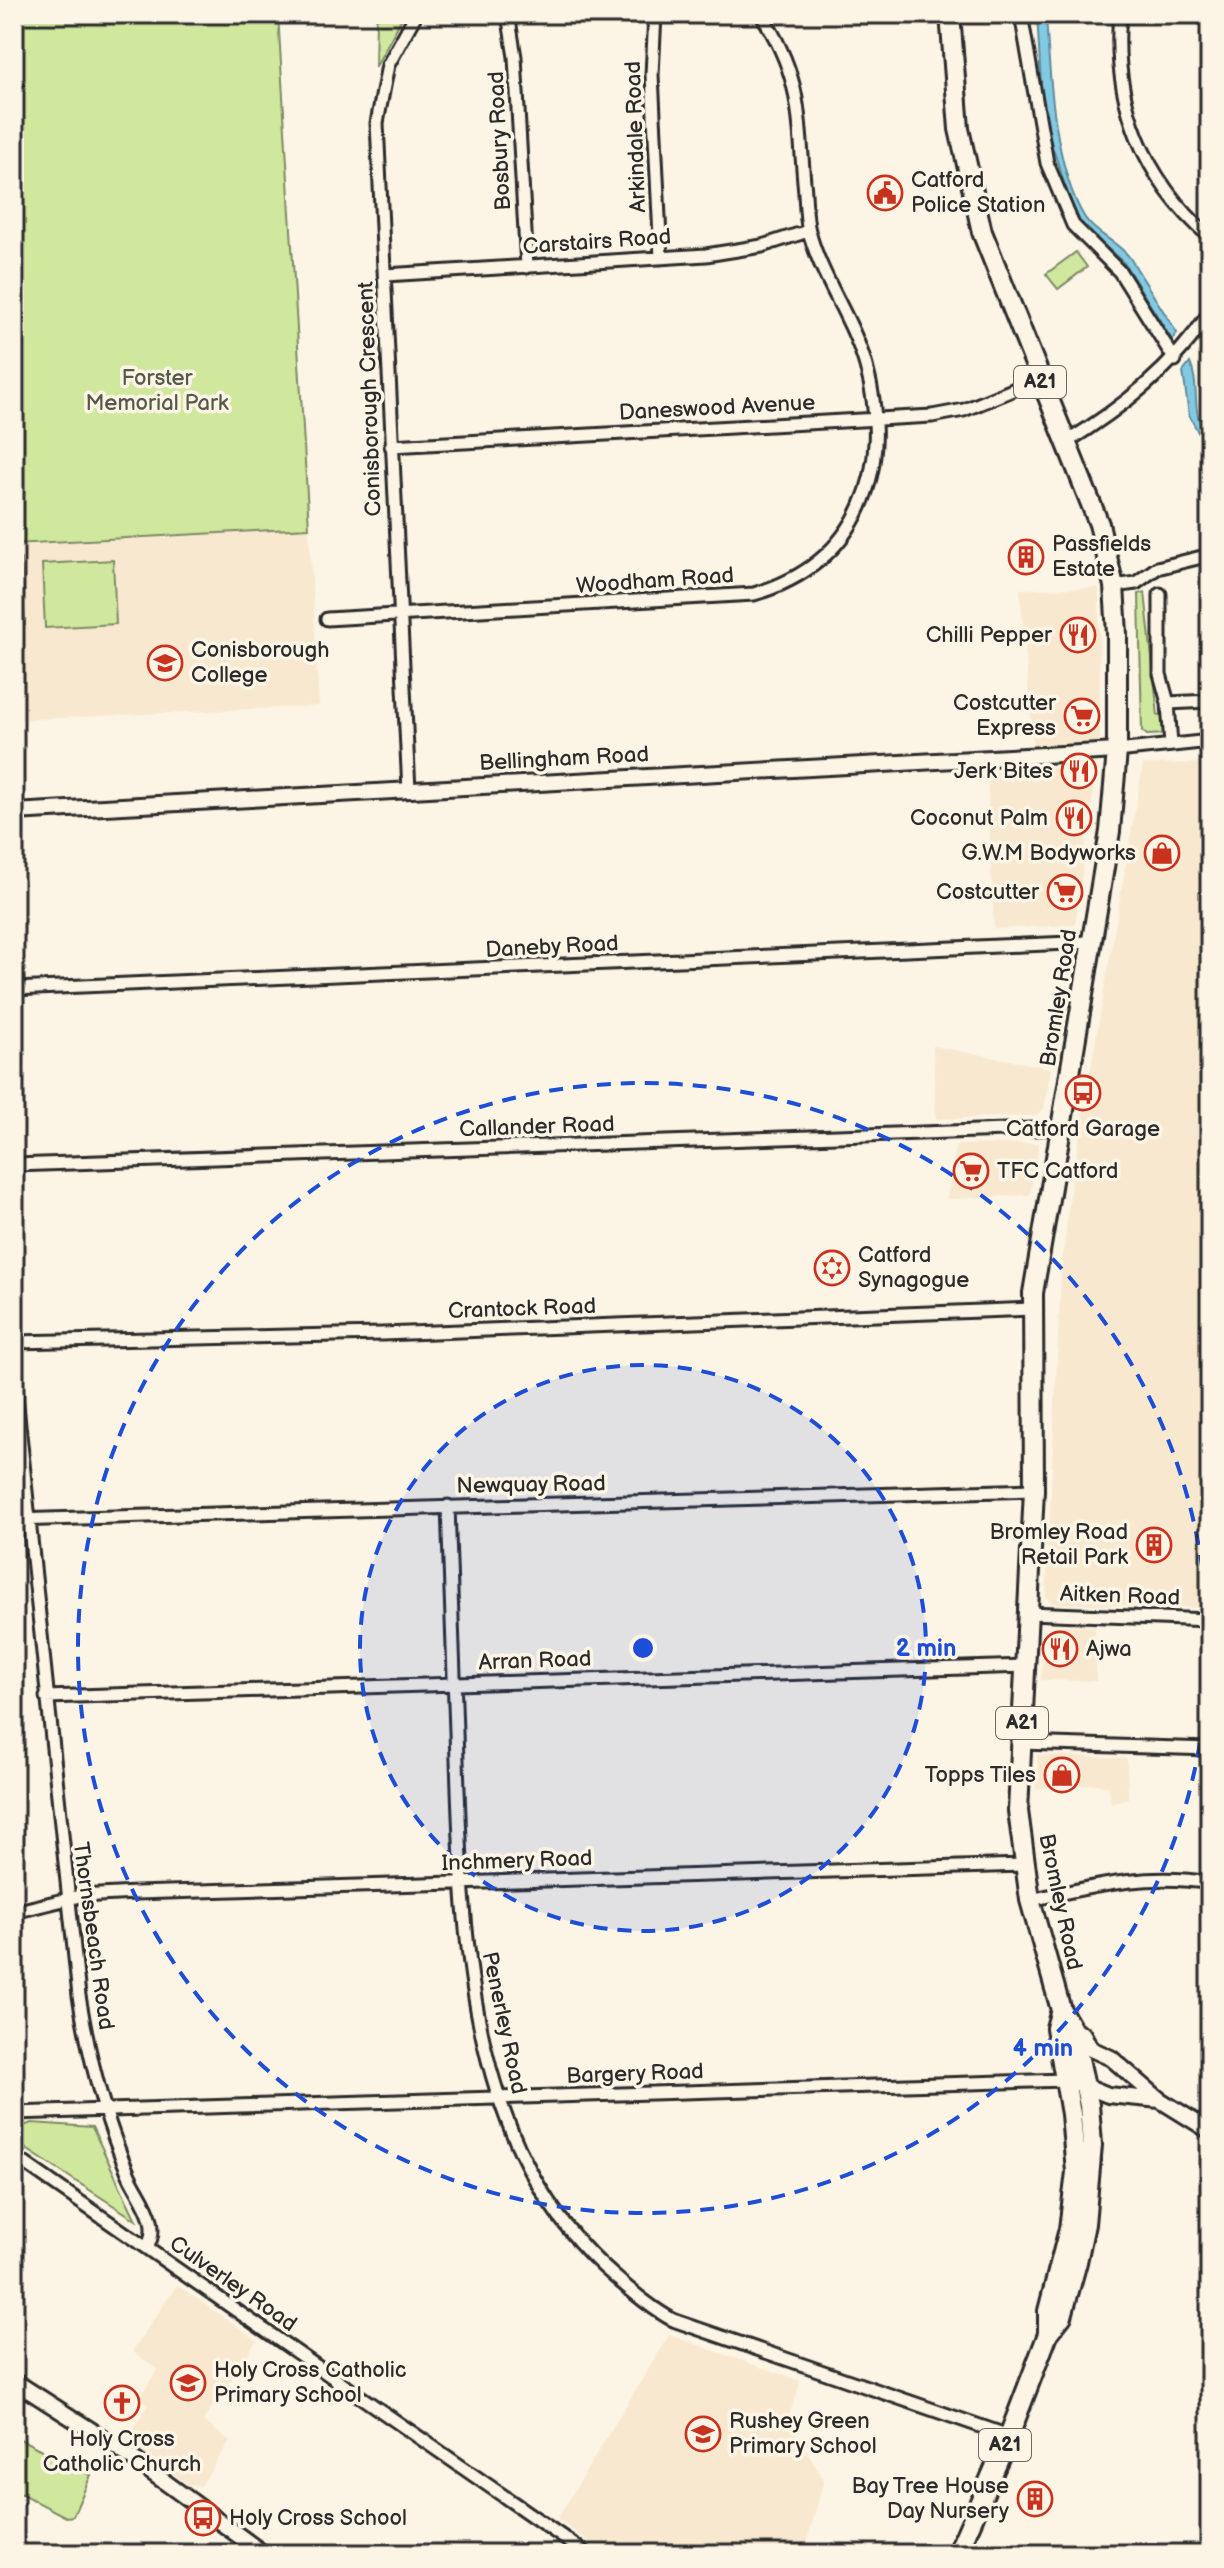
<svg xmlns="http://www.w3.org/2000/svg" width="1224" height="2568" font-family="'Balsamiq Sans',sans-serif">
  <rect width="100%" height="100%" fill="#fcf5e5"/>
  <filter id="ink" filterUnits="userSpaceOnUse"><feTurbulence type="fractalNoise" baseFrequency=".0125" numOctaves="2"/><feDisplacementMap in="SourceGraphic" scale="16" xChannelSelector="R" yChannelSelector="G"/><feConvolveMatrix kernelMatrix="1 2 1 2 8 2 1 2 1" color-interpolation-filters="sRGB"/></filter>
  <g filter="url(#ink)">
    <!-- built -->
    <path fill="#f8e8d0" d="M 309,528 L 319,706 L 14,720 L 14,544 Z
      M 1099,588 L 1100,738 L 1097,742 L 1033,745 L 1020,589 Z
      M 1210,763 L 1210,1608 L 1052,1603 L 1046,1596 L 1061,1274 L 1071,1184 L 1143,764 Z
      M 1083,766 L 1092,768 L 1093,794 L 1075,925 L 994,929 L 987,772 Z
      M 933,1046 L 1051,1068 L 1044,1109 L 1034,1116 L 936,1119 Z
      M 1039,1143 L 1030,1195 L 947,1199 L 956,1145 Z
      M 1057,1625 L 1095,1626 L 1096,1681 L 1041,1680 L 1043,1640 Z
      M 1038,1755 L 1127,1758 L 1128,1798 L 1111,1803 L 1109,1787 L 1096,1784 L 1035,1789 Z
      M 177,2285 L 257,2340 L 203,2421 L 230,2441 L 201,2486 L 189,2485 L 126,2441 L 148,2405 L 139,2398 L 158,2369 L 132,2351 Z
      M 669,2335 L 801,2381 L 788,2419 L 824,2480 L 804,2554 L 607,2554 L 557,2519 Z"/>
    <!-- green -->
    <path fill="#cfe89e" stroke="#7d8a64" stroke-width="2" d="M 14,14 L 278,14 L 309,528 L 14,544 Z
      M 380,14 L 404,14 L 375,68 L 376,20 Z
      M 1076,252 L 1087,267 L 1058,289 L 1046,274 Z
      M 14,559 L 21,559 L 25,625 L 14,626 Z
      M 113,560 L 116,624 L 45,628 L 42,564 Z
      M 1145,592 L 1158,716 L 1167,715 L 1167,734 L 1147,735 L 1142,731 L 1139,594 Z
      M 32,2123 L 92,2127 L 136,2220 L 17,2143 L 14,2129 Z
      M 14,2436 L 91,2475 L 73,2516 L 66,2517 L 14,2490 Z"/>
    <!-- water -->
    <path fill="#82cae3" stroke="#5f8a99" stroke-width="2" d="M 1037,14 L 1046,14 C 1049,71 1054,169 1085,218 C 1096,235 1118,241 1130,258 L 1177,333 L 1172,340 L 1124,263 L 1077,221 L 1052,146 L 1042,102 Z
      M 1190,363 C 1198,381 1194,398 1198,416 C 1202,431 1210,439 1210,455 L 1189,415 L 1183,372 Z"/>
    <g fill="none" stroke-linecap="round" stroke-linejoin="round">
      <!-- minor casing -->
      <g stroke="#2b2b2b" stroke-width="17">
        <path id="minor" d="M 508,14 L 515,57 L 527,267
          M 655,14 L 652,75 L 661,258
          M 1021,14 L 1047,163 L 1073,225 L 1120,272 L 1175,360
          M 1120,14 C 1112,102 1144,180 1210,237
          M 385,275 L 706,255 L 762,246 L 808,231
          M 1065,443 C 1122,408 1173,368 1210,312
          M 391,446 L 932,416 L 964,410 L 1039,379
          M 1114,586 L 1136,583 L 1157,568 L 1210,555
          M 1160,594 L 1160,674 L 1168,703 L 1171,745
          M 327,619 L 754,594 C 860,563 894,468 866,366 C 853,319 821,278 809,231 C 805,216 806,198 804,182 C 798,111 801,76 761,14
          M 1168,703 L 1210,701
          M 1117,751 L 1210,741
          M 409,791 L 377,123 L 388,65 L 416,14
          M 14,989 L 1092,942
          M 14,1165 L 1061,1128
          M 14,1342 L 382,1334 L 1032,1309
          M 14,1377 L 79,1996 C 89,2057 104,2118 129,2175 C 140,2199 162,2221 147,2248
          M 448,1506 C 451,1591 454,1676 457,1760 C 463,1940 467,2150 615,2277 C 634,2293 651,2308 673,2320 L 1009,2436
          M 14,1520 L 1034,1490
          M 1028,1613 L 1210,1620
          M 46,1697 L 1026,1666
          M 1021,1743 L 1210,1749
          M 1030,1900 C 1091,1887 1147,1872 1210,1883
          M 14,1912 L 80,1896 L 136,1893 L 1023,1865
          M 14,2113 L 1066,2080
          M 14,2156 L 587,2554"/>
      </g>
      <!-- tertiary casing -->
      <g stroke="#2b2b2b" stroke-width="20">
        <path id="tertiary" d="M 14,812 L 1117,751
          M 1073,2031 L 1083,2034 L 1091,2049 L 1111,2058 L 1160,2100 L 1210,2131
          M 1076,2082 L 1108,2095 L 1160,2100
          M 14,2381 L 114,2445 L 264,2554"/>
      </g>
      <!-- primary casing -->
      <g stroke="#2b2b2b" stroke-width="24">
        <path id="primary" d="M 950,14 L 959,129 L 982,232 L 1099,524 L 1114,586 L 1117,634 L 1117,751 L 1110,831 L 1061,1128"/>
      </g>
      <!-- trunk casing -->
      <g stroke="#2b2b2b" stroke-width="24">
        <path id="trunk" d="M 1048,2334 L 1062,2316 L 1077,2262 L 1085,2224 L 1092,2145 L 1089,2105 L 1073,2031 L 1061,2010 L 1030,1900 L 1018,1811 L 1034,1490 L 1033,1293 L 1061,1128
          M 957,2554 L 1009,2436 L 1048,2334 L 1048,2311 L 1069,2229 L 1076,2172 L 1071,2114 L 1056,2028 L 1061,2010"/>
      </g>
      <!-- minor -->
      <use href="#minor" stroke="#fcf5e5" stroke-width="11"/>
      <!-- tertiary -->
      <use href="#tertiary" stroke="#fcf5e5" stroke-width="14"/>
      <!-- primary -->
      <use href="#primary" stroke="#fcf5e5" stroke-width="18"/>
      <!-- trunk -->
      <use href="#trunk" stroke="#fcf5e5" stroke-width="18"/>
    </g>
  </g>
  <!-- distance rings -->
  <circle cx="643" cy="1648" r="283" fill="#1d4ed8" fill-opacity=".12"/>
  <g fill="none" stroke="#1d4ed8" stroke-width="4" stroke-dasharray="14 10">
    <circle cx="643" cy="1648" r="283"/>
    <circle cx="643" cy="1648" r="565"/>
  </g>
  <!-- icons -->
  <defs>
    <g id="civic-ring" transform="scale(1.8)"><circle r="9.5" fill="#fcf5e5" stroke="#c8321e" stroke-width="1.5"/><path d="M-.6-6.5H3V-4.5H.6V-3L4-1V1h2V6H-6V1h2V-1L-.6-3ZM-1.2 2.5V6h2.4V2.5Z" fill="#c8321e"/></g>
    <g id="building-ring" transform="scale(1.8)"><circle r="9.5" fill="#fcf5e5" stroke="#c8321e" stroke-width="1.5"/><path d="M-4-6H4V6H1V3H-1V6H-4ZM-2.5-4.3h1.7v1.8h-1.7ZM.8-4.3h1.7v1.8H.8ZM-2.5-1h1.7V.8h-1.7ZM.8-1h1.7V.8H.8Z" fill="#c8321e"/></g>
    <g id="restaurant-ring" transform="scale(1.8)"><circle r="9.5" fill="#fcf5e5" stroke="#c8321e" stroke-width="1.5"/><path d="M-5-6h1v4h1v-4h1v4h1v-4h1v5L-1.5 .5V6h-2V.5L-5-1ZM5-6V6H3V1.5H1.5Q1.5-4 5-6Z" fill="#c8321e"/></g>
    <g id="school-ring" transform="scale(1.8)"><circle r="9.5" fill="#fcf5e5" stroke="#c8321e" stroke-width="1.5"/><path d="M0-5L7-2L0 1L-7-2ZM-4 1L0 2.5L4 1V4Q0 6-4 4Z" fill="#c8321e"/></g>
    <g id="supermarket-ring" transform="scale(1.8)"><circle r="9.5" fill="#fcf5e5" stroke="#c8321e" stroke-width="1.5"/><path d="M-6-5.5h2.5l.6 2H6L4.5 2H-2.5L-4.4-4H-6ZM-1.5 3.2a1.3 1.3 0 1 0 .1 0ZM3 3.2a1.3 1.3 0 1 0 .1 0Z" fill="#c8321e"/></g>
    <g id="shop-ring" transform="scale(1.8)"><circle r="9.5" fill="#fcf5e5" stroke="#c8321e" stroke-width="1.5"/><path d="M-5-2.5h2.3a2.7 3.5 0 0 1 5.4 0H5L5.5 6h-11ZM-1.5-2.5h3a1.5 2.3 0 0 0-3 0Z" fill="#c8321e"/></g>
    <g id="bus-ring" transform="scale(1.8)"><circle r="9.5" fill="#fcf5e5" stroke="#c8321e" stroke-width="1.5"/><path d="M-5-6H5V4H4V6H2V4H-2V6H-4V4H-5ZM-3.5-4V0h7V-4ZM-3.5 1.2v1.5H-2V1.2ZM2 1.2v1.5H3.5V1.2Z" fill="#c8321e"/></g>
    <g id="synagogue-ring" transform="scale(1.8)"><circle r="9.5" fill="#fcf5e5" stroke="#c8321e" stroke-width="1.5"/><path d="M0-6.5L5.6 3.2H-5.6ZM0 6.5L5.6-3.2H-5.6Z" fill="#c8321e"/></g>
    <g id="church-ring" transform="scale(1.8)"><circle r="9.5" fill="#fcf5e5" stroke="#c8321e" stroke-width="1.5"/><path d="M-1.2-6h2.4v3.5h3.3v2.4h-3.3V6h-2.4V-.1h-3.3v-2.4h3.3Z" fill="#c8321e"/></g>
  </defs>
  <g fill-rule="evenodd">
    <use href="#civic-ring" x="885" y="193"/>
    <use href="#building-ring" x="1026" y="557"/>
    <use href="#restaurant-ring" x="1078" y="635"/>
    <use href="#school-ring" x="165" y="663"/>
    <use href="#supermarket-ring" x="1082" y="716"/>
    <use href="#restaurant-ring" x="1079" y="771"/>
    <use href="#restaurant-ring" x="1074" y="818"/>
    <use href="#shop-ring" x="1162" y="853"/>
    <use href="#supermarket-ring" x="1065" y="892"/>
    <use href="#bus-ring" x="1083" y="1093"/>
    <use href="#supermarket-ring" x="971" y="1171"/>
    <use href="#synagogue-ring" x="832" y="1268"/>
    <use href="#building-ring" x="1154" y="1545"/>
    <use href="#restaurant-ring" x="1060" y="1649"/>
    <use href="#shop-ring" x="1062" y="1775"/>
    <use href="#school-ring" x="188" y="2383"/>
    <use href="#church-ring" x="122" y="2403"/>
    <use href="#school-ring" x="703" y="2434"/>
    <use href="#building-ring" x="1035" y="2499"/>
    <use href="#bus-ring" x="203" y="2518"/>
  </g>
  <g text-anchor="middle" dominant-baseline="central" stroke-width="7" stroke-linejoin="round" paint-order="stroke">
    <!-- shield labels -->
    <g fill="#fcf5e5" stroke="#6a6863" stroke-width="2">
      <rect x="1014" y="366" width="52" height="32" rx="6"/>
      <rect x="996" y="1707" width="52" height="32" rx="6"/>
      <rect x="979" y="2429" width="52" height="32" rx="6"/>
    </g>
    <g font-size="20" font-weight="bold" fill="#2b2b2b">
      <text x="1040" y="382">A21</text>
      <text x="1022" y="1723">A21</text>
      <text x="1005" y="2445">A21</text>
    </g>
    <!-- street labels -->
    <g font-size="22" fill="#2b2b2b" stroke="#fcf5e5">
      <text transform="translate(636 137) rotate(-92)">Arkindale Road</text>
      <text transform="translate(500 141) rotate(-93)">Bosbury Road</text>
      <text transform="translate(597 242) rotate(-4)">Carstairs Road</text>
      <text transform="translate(370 399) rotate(-92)">Conisborough Crescent</text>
      <text transform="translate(717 408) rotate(-3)">Daneswood Avenue</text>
      <text transform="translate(655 581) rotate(-4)">Woodham Road</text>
      <text transform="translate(564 759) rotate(-3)">Bellingham Road</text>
      <text transform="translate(552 947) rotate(-3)">Daneby Road</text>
      <text transform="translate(1059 998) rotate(-81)">Bromley Road</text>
      <text transform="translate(537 1127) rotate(-2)">Callander Road</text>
      <text transform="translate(522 1309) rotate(-2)">Crantock Road</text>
      <text transform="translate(531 1485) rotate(-1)">Newquay Road</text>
      <text transform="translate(1120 1596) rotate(2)">Aitken Road</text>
      <text transform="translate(535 1661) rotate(-2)">Arran Road</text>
      <text transform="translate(517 1861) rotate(-2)">Inchmery Road</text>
      <text transform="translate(1060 1902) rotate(78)">Bromley Road</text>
      <text transform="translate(93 1936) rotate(82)">Thornsbeach Road</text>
      <text transform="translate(504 2023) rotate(78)">Penerley Road</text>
      <text transform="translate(635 2074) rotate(-2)">Bargery Road</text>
      <text transform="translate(233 2284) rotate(35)">Culverley Road</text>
    </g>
    <!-- poi labels -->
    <g font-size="22" fill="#2b2b2b" stroke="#fcf5e5" text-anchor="start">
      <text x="911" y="180">Catford<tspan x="911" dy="25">Police Station</tspan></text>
      <text x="1052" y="544">Passfields<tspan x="1052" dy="25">Estate</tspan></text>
      <text x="1052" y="635" text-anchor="end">Chilli Pepper</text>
      <text x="191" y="650">Conisborough<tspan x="191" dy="25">College</tspan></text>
      <text x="1056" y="703" text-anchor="end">Costcutter<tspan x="1056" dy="25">Express</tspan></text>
      <text x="1053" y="771" text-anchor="end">Jerk Bites</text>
      <text x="1048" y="818" text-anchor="end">Coconut Palm</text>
      <text x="1136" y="853" text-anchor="end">G.W.M Bodyworks</text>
      <text x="1039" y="892" text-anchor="end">Costcutter</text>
      <text x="1083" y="1129" text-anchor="middle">Catford Garage</text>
      <text x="997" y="1171">TFC Catford</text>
      <text x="858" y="1255">Catford<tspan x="858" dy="25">Synagogue</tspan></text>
      <text x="1128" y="1532" text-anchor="end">Bromley Road<tspan x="1128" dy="25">Retail Park</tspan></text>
      <text x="1086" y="1649">Ajwa</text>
      <text x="1036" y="1775" text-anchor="end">Topps Tiles</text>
      <text x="214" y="2370">Holy Cross Catholic<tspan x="214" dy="25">Primary School</tspan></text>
      <text x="729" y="2421">Rushey Green<tspan x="729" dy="25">Primary School</tspan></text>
      <text x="122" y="2439" text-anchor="middle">Holy Cross<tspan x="122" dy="25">Catholic Church</tspan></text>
      <text x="1009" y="2486" text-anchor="end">Bay Tree House<tspan x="1009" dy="25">Day Nursery</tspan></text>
      <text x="229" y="2518">Holy Cross School</text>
    </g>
    <!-- park labels -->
    <g font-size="22" fill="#545a48" stroke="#fcf5e5">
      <text x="157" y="378">Forster<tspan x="157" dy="25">Memorial Park</tspan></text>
    </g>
  </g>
  <circle cx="643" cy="1648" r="12" fill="#1d4ed8" stroke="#fcf5e5" stroke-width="4"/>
  <g font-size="24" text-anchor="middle" font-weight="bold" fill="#1d4ed8" stroke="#fcf5e5" stroke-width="7" stroke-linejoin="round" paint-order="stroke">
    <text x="926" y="1656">2 min</text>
    <text x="1043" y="2056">4 min</text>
  </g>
  <!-- margin -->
  <rect width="1224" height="2568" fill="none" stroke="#fcf5e5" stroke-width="48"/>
  <rect x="24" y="24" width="1176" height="2520" fill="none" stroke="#2b2b2b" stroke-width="3" filter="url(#ink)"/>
</svg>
